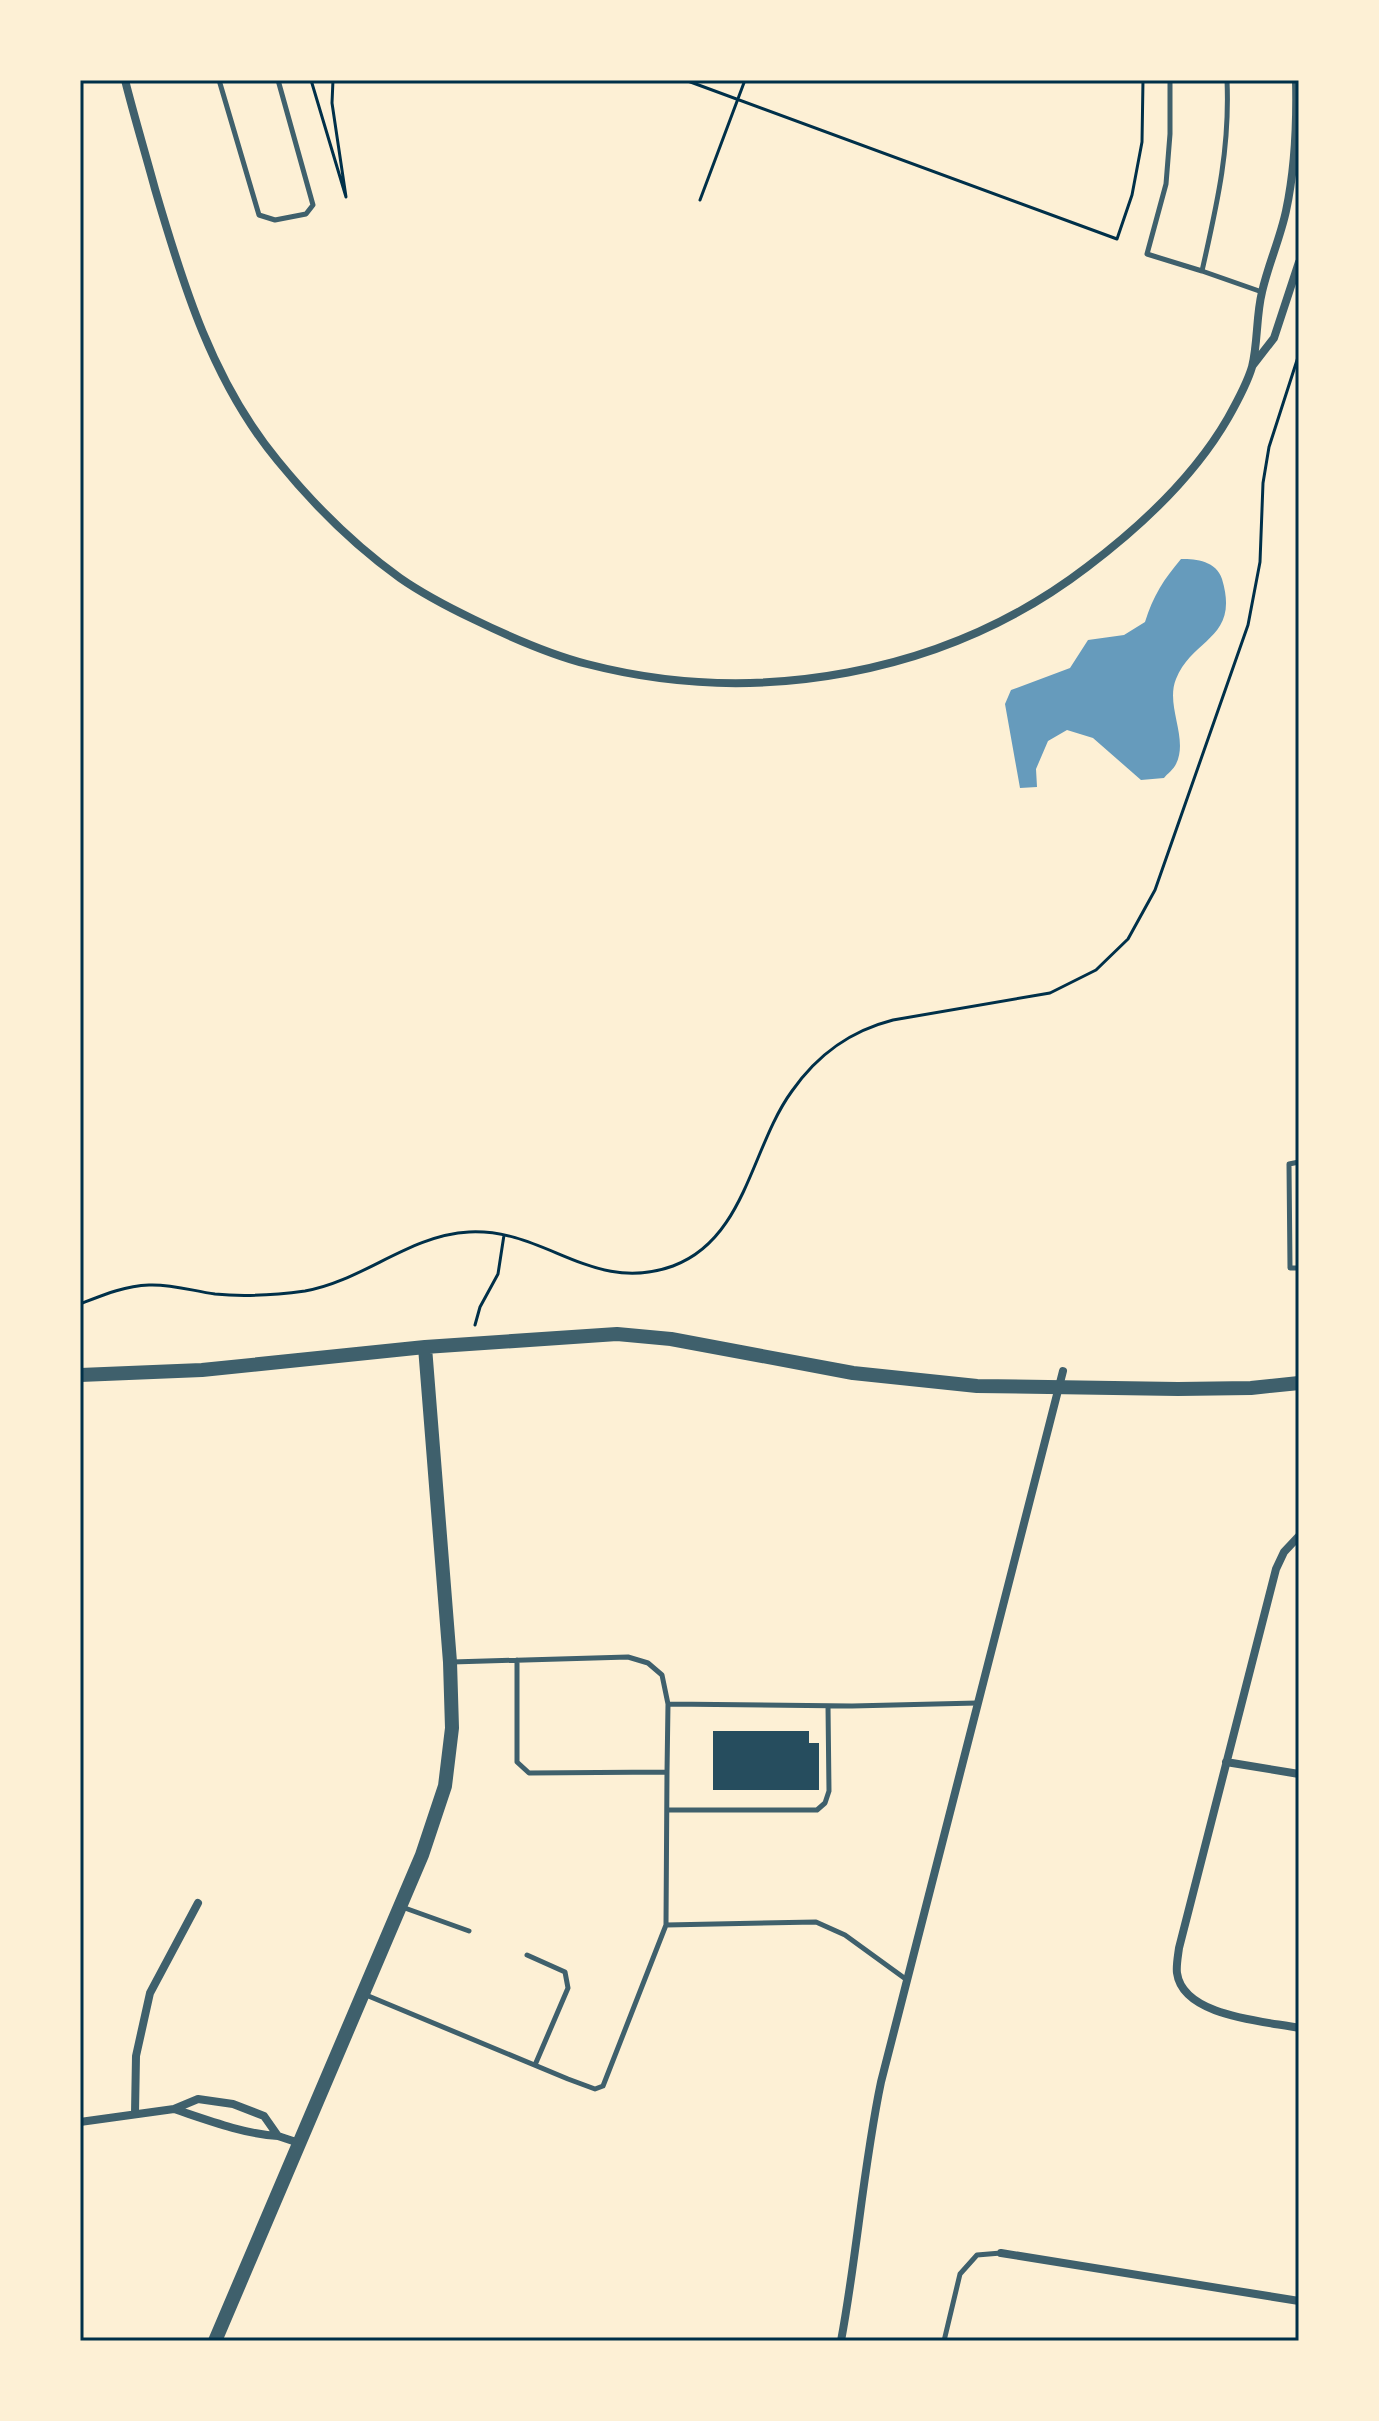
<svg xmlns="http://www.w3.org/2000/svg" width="1379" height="2421" font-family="'Titillium Web',sans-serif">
  <rect width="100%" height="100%" fill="#fdf0d5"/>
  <!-- water -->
  <path fill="#669bbc" d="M 1181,559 C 1197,559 1216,561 1222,579 C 1240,639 1193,637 1176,679 C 1165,706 1189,738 1176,764 C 1174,769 1167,774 1164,778 L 1141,780 L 1093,738 L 1067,730 L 1048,741 L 1036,769 L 1037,787 L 1020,788 L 1005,704 L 1011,690 L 1070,668 L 1088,640 L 1124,635 L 1145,622 C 1153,596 1164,579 1181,559 Z"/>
  <!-- building -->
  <path fill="#264d5e" d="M 713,1731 L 809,1731 L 809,1743 L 819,1743 L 819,1790 L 713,1790 Z"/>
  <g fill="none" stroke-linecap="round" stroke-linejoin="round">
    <!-- path -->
    <path stroke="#003049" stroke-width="3" d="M 311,80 L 346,197 L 332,103 L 333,80
      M 685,80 L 1117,239 L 1132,195 L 1142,142 L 1143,80
      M 700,200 L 745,80
      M 80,1304 C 103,1295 124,1286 149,1285 C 172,1284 193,1291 215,1294 C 245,1297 275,1295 305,1291 C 363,1281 409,1235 469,1232 C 546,1228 592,1295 673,1266 C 746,1239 751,1147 792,1091 C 818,1054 850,1031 893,1020 L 1050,993 L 1096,970 L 1128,939 L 1155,890 L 1248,625 L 1260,562 L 1263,483 L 1269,447 L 1299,354
      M 475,1325 L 480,1307 L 498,1274 L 504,1235"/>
    <!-- service -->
    <path stroke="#3f606c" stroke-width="5" d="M 219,80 L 259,215 L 275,220 L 306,214 L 313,205 L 278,80
      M 1170,80 L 1170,134 L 1166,184 L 1147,254 L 1202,271
      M 1227,80 C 1230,149 1217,204 1202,271 L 1262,292
      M 1299,1162 L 1289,1164 L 1290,1268 L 1299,1268
      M 517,1660 L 517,1762 L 529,1773 L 667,1772 L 668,1704
      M 452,1662 L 628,1657 L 648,1663 L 662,1675 L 668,1704 L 852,1706 L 977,1703
      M 667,1810 L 817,1810 L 825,1803 L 829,1791 L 828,1706
      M 402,1907 L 469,1931
      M 666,1925 L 816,1922 L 845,1935 L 907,1980
      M 527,1955 L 565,1972 L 568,1988 L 535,2065
      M 366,1995 L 568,2079 L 595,2089 L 603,2086 L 666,1925 L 667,1772
      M 944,2341 L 960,2274 L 977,2255 L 1001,2253"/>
    <!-- minor -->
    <path stroke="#3f606c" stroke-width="8" d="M 125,80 C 134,116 145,152 155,189 C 183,285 213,383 278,461 C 313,504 354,545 400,578 C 423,594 448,607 473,619 C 510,637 548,654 587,664 C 757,708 946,675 1087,567 C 1140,527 1194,477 1228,418 C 1237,402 1247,384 1252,367 C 1258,343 1256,316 1262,292 C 1268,265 1280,239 1286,211 C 1295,169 1297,123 1296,80
      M 1253,365 L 1274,338 L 1299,262
      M 1299,1536 L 1284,1552 L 1276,1569 L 1179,1948 C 1178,1956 1176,1966 1177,1973 C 1183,2017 1265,2021 1299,2028
      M 1226,1762 L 1299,1774
      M 135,2113 L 136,2056 L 150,1993 L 198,1903
      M 80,2122 L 174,2109 L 198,2099 L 233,2104 L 264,2116 L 278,2136 C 244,2134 207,2120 174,2109
      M 278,2136 L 299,2143
      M 1001,2253 L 1299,2301
      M 841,2341 C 857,2255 863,2168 881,2082 L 1063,1371"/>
    <!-- tertiary -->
    <path stroke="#3f606c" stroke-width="14" d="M 80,1375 L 202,1370 L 425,1347 L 617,1334 L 671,1339 L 853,1373 L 977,1386 L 1178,1389 L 1251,1388 L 1299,1383
      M 215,2341 L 422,1855 L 445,1786 L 452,1728 L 450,1662 L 425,1347"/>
  </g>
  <!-- border -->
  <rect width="1379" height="2421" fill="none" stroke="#fdf0d5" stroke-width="164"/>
  <rect x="82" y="82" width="1215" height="2257" fill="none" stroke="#003049" stroke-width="3"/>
</svg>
